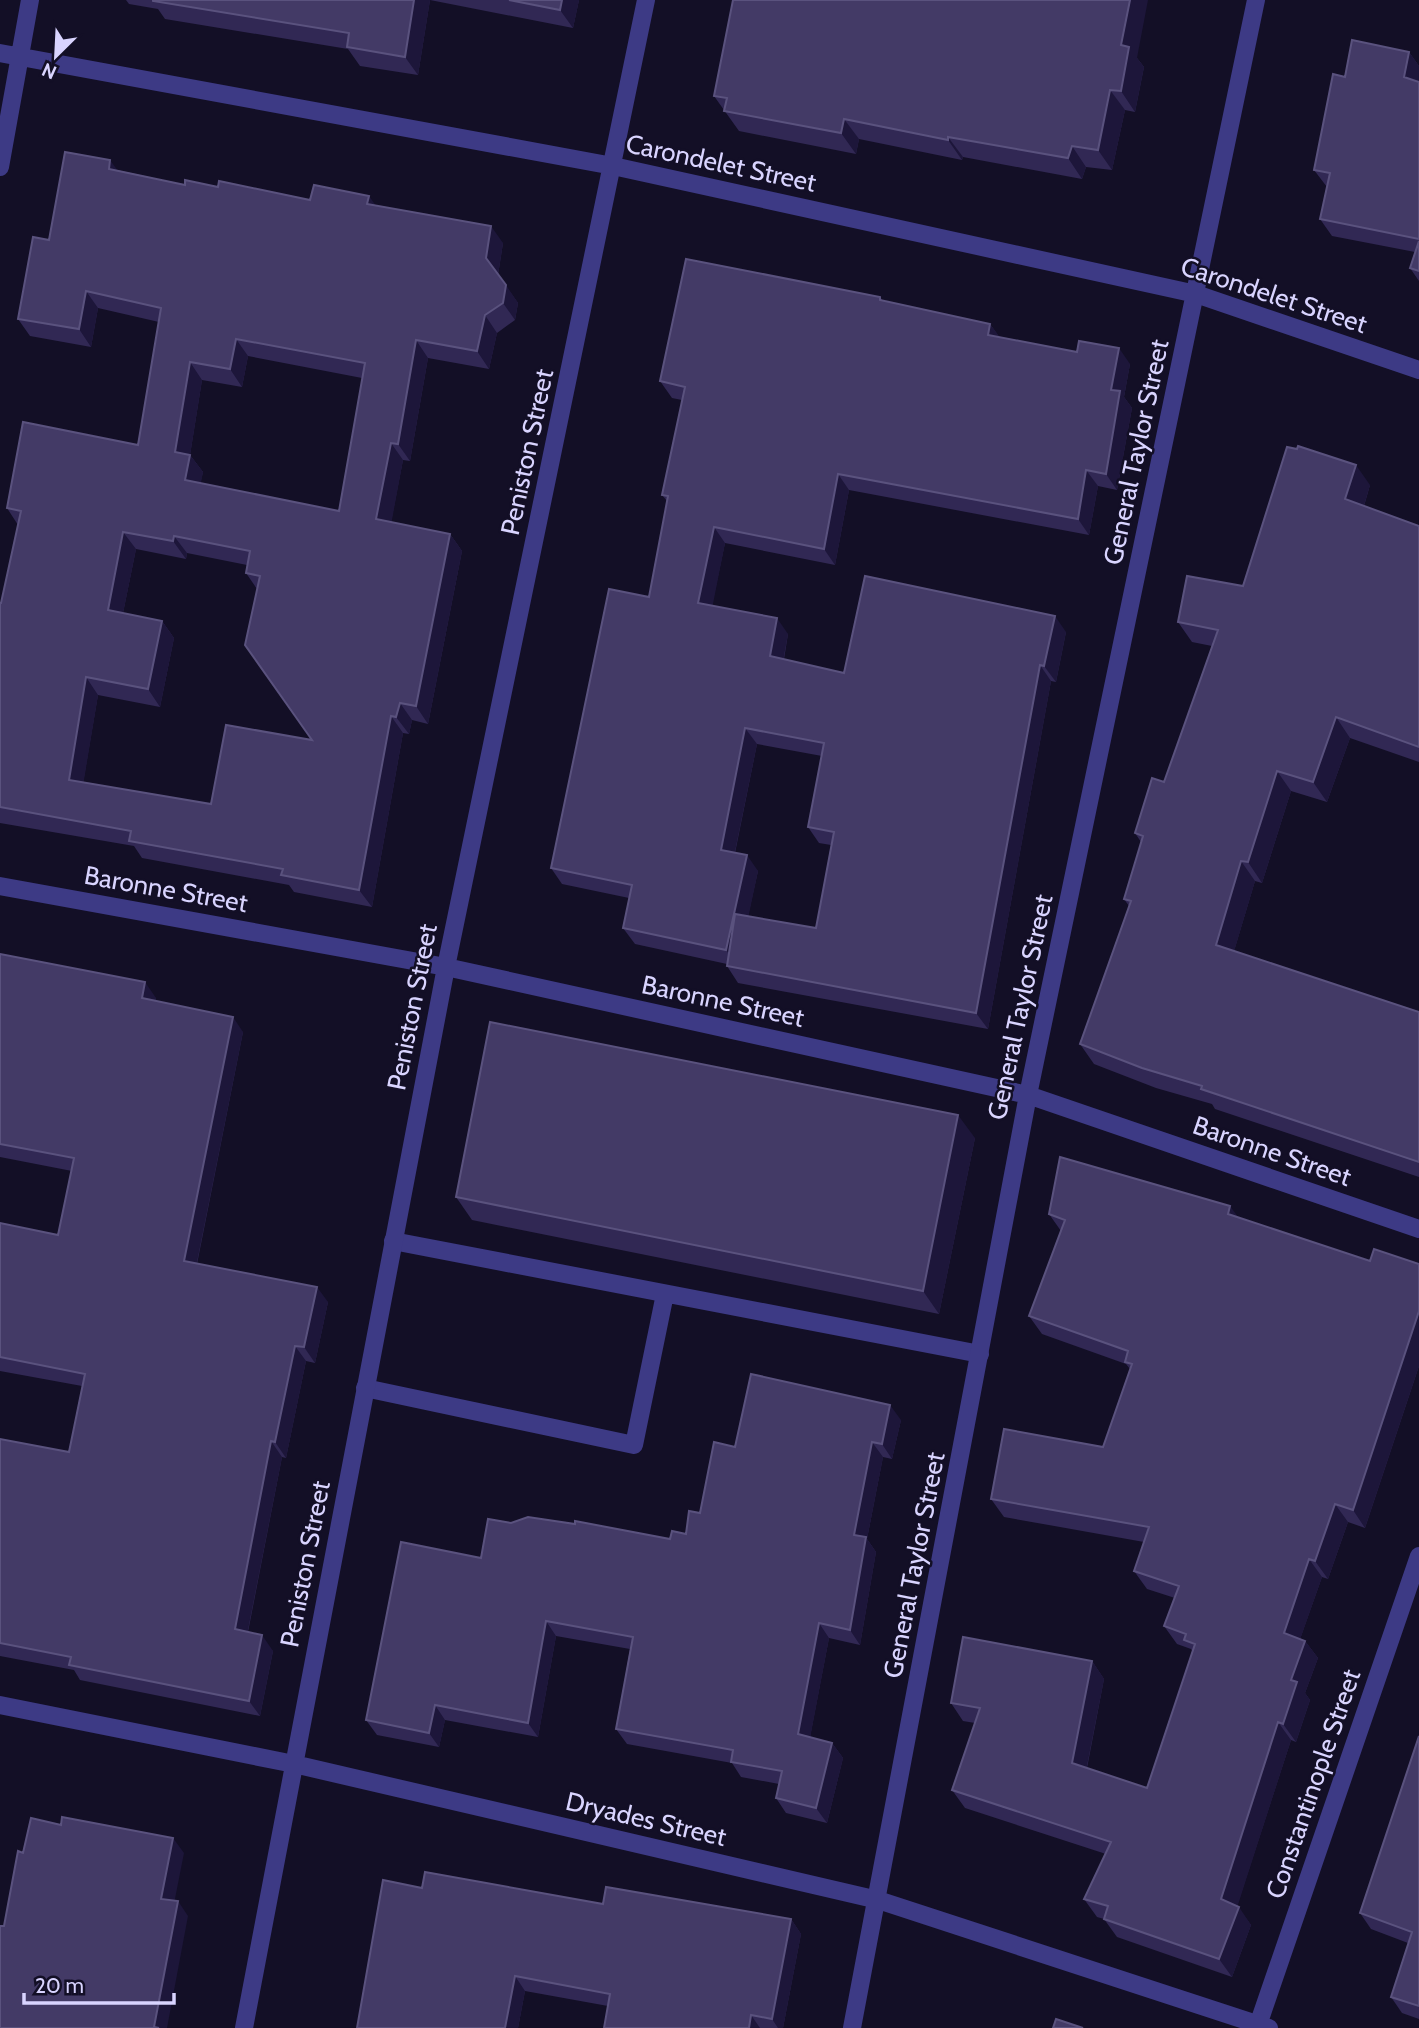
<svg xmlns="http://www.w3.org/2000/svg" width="1419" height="2028" font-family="Cabin,sans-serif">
  <rect width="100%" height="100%" fill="#130f26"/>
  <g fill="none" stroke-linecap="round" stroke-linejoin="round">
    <!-- lane -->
    <path stroke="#3d3a85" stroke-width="18" d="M 393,1241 L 980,1354
      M 365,1388 L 634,1445 L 665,1294"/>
    <!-- street -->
    <path stroke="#3d3a85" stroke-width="18" d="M 0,53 L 613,166 L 1196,294 L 1419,370
      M 0,167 L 30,0
      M 0,886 L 446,967 L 1028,1095 L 1419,1229
      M 0,1705 L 294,1764 L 878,1900 L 1269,2028
      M 244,2028 L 446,967 L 646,0
      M 852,2028 L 1028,1095 L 1256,0
      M 1257,2028 L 1419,1556"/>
  </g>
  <!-- wall -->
  <path fill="#312854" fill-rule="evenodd" d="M 126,0 L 579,0 L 573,28 L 430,0 L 418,75 L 360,66 L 348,49 L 165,19 L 158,9 L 129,4 Z
    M 1409,52 L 1419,66 L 1419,281 L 1410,268 L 1415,252 L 1332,236 L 1320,219 L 1327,187 L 1314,170 L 1345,77 Z
    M 1137,58 L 1144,67 L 1135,112 L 1125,110 L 1112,170 L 1086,167 L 1082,179 L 963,157 L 962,160 L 859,139 L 856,154 L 739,131 L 714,96 Z
    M 117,170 L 185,185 L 218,187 L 310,200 L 376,206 L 503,243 L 498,275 L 518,303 L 515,320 L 497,333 L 489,369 L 428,358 L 410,461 L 403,460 L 391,522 L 450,534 L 462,551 L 428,724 L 412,720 L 409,734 L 403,733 L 372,907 L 294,892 L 289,885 L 142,858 L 134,846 L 0,823 L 0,603 L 1,603 L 18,525 L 7,508 L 138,445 L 159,322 L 98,308 L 91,347 L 30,336 L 18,319 L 49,240 ZM 248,356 L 362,378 L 339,511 L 200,484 L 203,472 L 190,455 L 202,380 L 242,387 ZM 136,549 L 186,559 L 187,553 L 247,565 L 246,573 L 257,589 L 312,740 L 211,804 L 83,783 L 98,695 L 160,707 L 174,638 L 162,621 L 123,613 Z
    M 880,297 L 883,301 L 990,324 L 1000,338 L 1130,364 L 1124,397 L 1132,408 L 1117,490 L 1098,486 L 1089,535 L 849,490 L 835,565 L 725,543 L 712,605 L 788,634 L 784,659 L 844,673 L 1066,632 L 1056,682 L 1051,681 L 988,1029 L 738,983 L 727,966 L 727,964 L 635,944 L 623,928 L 629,898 L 562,884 L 551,868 L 649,597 L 667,501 L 662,495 L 682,400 L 672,398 L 660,381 ZM 757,744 L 822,756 L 808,827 L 819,843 L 831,845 L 816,928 L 748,916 L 758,871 L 735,853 Z
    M 1370,485 L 1364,506 L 1419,526 L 1419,762 L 1350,738 L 1327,802 L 1291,791 L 1262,883 L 1255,881 L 1234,951 L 1419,1012 L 1419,1177 L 1215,1109 L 1212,1104 L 1156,1088 L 1094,1064 L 1080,1044 L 1129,906 L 1124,899 L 1141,842 L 1135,833 L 1164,782 L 1212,646 L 1192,642 L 1178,622 L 1243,586 Z
    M 0,954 L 156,998 L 155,1001 L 243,1032 L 197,1264 L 328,1302 L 315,1363 L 306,1361 L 286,1458 L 282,1457 L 248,1632 L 273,1651 L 260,1716 L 80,1680 L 74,1670 L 0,1656 L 0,1439 L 69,1452 L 82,1386 L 0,1371 L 0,1223 L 58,1235 L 72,1171 L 0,1157 Z
    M 975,1138 L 939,1314 L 472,1220 L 456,1197 Z
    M 1049,1214 L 1238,1217 L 1370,1261 L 1419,1264 L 1419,1366 L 1365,1528 L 1348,1522 L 1328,1579 L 1322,1577 L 1300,1639 L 1305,1641 L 1318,1658 L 1305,1693 L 1310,1700 L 1296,1742 L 1291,1740 L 1237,1906 L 1251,1925 L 1232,1977 L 1117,1937 L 1104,1919 L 1097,1917 L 1084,1899 L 1106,1854 L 965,1808 L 952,1790 L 975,1723 L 963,1721 L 951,1703 L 1092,1661 L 1104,1679 L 1087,1768 L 1147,1788 L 1193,1652 L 1191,1649 L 1177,1644 L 1164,1626 L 1175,1598 L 1147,1589 L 1134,1571 L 1144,1542 L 1004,1517 L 991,1499 L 1103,1447 L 1130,1369 L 1126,1364 L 1042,1334 L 1029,1316 L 1061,1231 Z
    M 901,1420 L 892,1459 L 883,1457 L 867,1539 L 876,1552 L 860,1645 L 829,1638 L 810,1737 L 832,1743 L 843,1758 L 827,1823 L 786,1813 L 776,1798 L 779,1784 L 741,1777 L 732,1763 L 627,1744 L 616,1729 L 630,1649 L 556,1636 L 538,1737 L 445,1720 L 439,1747 L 377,1735 L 366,1720 L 481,1558 L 511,1523 L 670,1539 L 686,1534 L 700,1513 L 735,1447 Z
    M 1419,1736 L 1419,2019 L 1402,2013 L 1391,1997 L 1408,1943 L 1371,1929 L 1360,1913 Z
    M 422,1888 L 603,1904 L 791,1919 L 801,1934 L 783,2028 L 604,2028 L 608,2006 L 525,1991 L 518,2028 L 357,2028 Z"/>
  <!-- shaded-wall -->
  <path fill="#1d163a" d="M 414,0 L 430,0 L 418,75 L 405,57 Z
    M 562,0 L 579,0 L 573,28 L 560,10 Z
    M 1130,0 L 1148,0 L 1137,58 L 1144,67 L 1135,112 L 1121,91 L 1121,45 Z
    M 1409,52 L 1419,66 L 1419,80 L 1416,94 L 1404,77 Z
    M 1110,90 L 1125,110 L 1112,170 L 1098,150 Z
    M 844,119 L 859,139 L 856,154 L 841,133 Z
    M 948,137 L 963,157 L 962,160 L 948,140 Z
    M 1072,146 L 1086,167 L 1082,179 L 1068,158 Z
    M 110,160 L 123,178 L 109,169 Z
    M 369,196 L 381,213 L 367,204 Z
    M 491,226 L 503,243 L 498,275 L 486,258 Z
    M 506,285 L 518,303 L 515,320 L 503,303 Z
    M 86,291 L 98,308 L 91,347 L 79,329 Z
    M 485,315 L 497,333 L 489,369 L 477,351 Z
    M 990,324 L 1002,340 L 988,335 Z
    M 236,339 L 248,356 L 242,387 L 230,369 Z
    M 416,340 L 428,358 L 410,461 L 398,444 Z
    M 1119,348 L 1130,364 L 1124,397 L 1132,408 L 1117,490 L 1106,474 L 1111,390 Z
    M 190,362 L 202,380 L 188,468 L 190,455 L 203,472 L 198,498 L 185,480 L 175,452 Z
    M 391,443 L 403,460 L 389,536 L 376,519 Z
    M 1356,465 L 1370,485 L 1360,519 L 1345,499 Z
    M 1086,470 L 1098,486 L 1089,535 L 1078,519 Z
    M 838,474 L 849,490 L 835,565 L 824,549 Z
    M 714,527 L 725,543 L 710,619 L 698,603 Z
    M 123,532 L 136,549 L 120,628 L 108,610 Z
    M 450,534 L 462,551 L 428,724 L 416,706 Z
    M 174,536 L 187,553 L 186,559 L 173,541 Z
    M 1055,616 L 1066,632 L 1056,682 L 1044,666 Z
    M 777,618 L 788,634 L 781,672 L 770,656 Z
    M 162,621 L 174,638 L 160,707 L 148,689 Z
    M 1040,665 L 1051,681 L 988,1029 L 976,1013 Z
    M 86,677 L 98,695 L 81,798 L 69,780 Z
    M 400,703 L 412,720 L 409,734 L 396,717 Z
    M 391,716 L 403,733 L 372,907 L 359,890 Z
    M 1336,717 L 1350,738 L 1327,802 L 1313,782 Z
    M 745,728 L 757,744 L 732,866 L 721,850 Z
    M 1277,771 L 1291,791 L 1262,883 L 1248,862 Z
    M 747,855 L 758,871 L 738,966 L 726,950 Z
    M 1241,861 L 1255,881 L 1230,965 L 1216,945 Z
    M 145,982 L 156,998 L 153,1013 L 142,998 Z
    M 233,1017 L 243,1032 L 194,1277 L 184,1261 Z
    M 958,1115 L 975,1138 L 939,1314 L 923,1291 Z
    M 1230,1206 L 1243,1224 L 1228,1214 Z
    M 317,1287 L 328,1302 L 315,1363 L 304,1347 Z
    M 1419,1311 L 1419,1366 L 1365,1528 L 1353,1510 Z
    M 295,1346 L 306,1361 L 286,1458 L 275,1442 Z
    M 890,1405 L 901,1420 L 892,1459 L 882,1444 Z
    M 271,1441 L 282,1457 L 245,1645 L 235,1629 Z
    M 872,1442 L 883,1457 L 867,1539 L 876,1552 L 860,1645 L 850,1630 L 854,1535 Z
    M 1335,1504 L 1348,1522 L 1328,1579 L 1315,1561 Z
    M 1309,1559 L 1322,1577 L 1296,1651 L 1284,1633 Z
    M 546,1621 L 556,1636 L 538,1737 L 528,1723 Z
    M 819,1623 L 829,1638 L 808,1749 L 798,1734 Z
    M 262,1635 L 273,1651 L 260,1716 L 249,1701 Z
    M 1305,1641 L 1318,1658 L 1305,1693 L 1310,1700 L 1296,1742 L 1283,1724 L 1291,1680 Z
    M 1092,1661 L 1104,1679 L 1084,1781 L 1072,1763 Z
    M 435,1705 L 445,1720 L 439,1747 L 429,1733 Z
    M 1278,1722 L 1291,1740 L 1234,1917 L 1221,1899 Z
    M 832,1743 L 843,1758 L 827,1823 L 816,1808 Z
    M 173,1838 L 184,1853 L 172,1914 L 161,1899 Z
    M 178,1901 L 188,1916 L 167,2028 L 155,2028 L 154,2027 Z
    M 1239,1907 L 1251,1925 L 1232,1977 L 1219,1959 Z
    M 791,1919 L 801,1934 L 783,2028 L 778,2028 L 772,2019 Z
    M 515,1976 L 525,1991 L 518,2028 L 505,2028 Z
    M 751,2015 L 760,2028 L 749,2028 Z"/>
  <!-- building -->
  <path fill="#433a66" stroke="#5a527e" stroke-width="2" fill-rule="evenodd" d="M 153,0 L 414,0 L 405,57 L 347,47 L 349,33 L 153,1 Z
    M 509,0 L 562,0 L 560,10 Z
    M 733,0 L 1130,0 L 1121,45 L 1129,47 L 1121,91 L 1110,90 L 1098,150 L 1072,146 L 1068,158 L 948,137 L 948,140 L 844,119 L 841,133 L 724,111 L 727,98 L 714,96 Z
    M 1352,40 L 1409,52 L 1404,77 L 1419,82 L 1419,239 L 1320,219 L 1330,173 L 1314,170 L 1333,74 L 1345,77 Z
    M 65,152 L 110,160 L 109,169 L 185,185 L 185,180 L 218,187 L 219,181 L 310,200 L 314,185 L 369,196 L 367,204 L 491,226 L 486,258 L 506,285 L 503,303 L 485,315 L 477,351 L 416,340 L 398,444 L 391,443 L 376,519 L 450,534 L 416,706 L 400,703 L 396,717 L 391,716 L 359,890 L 281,875 L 283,869 L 129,841 L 131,831 L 0,807 L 0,603 L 1,603 L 21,511 L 7,508 L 23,422 L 138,445 L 161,308 L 86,291 L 79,329 L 18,319 L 33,237 L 49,240 ZM 236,339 L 365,363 L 339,511 L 185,480 L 190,455 L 175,452 L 190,362 L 230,369 ZM 123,532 L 173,541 L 174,536 L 250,551 L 246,573 L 260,576 L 245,645 L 312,740 L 226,725 L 211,804 L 69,780 L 86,677 L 148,689 L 162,621 L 108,610 Z
    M 1419,241 L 1419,271 L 1410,268 Z
    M 686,259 L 880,297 L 880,300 L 990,324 L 988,335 L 1077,352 L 1079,341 L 1119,348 L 1111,390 L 1120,391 L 1106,474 L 1086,470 L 1078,519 L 838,474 L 824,549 L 714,527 L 698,603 L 777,618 L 770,656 L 844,673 L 865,576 L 1055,616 L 1044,666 L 1040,665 L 976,1013 L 727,966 L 735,914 L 816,928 L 834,832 L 808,827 L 824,743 L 745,728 L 721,850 L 747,855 L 726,950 L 623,928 L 632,885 L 551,868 L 609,589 L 649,597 L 668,496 L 662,495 L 685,387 L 660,381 Z
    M 1298,446 L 1356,465 L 1345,499 L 1419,526 L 1419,747 L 1336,717 L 1313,782 L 1277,771 L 1248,862 L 1241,861 L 1216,945 L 1419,1012 L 1419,1162 L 1201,1089 L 1202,1086 L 1142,1068 L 1080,1044 L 1131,901 L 1124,899 L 1143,836 L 1135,833 L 1152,778 L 1164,782 L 1218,630 L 1178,622 L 1187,576 L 1243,586 L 1287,447 L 1297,449 Z
    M 0,954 L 145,982 L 142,998 L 233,1017 L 184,1261 L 317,1287 L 304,1347 L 295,1346 L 275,1442 L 271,1441 L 235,1629 L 262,1635 L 249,1701 L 69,1665 L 71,1657 L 0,1643 L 0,1439 L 69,1452 L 85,1374 L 0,1357 L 0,1223 L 58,1235 L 74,1158 L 0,1144 Z
    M 490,1022 L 958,1115 L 923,1291 L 456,1197 Z
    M 1060,1157 L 1230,1206 L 1228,1214 L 1370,1261 L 1374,1249 L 1419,1264 L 1419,1311 L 1353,1510 L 1335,1504 L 1315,1561 L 1309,1559 L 1284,1633 L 1305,1641 L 1291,1680 L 1297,1682 L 1283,1724 L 1278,1722 L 1221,1899 L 1239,1907 L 1219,1959 L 1104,1919 L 1108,1906 L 1084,1899 L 1111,1842 L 952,1790 L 980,1708 L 951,1703 L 963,1637 L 1092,1661 L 1072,1763 L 1147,1788 L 1195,1644 L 1184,1640 L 1186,1634 L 1164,1626 L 1179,1586 L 1134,1571 L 1149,1527 L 991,1499 L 1004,1429 L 1103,1447 L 1132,1364 L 1125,1362 L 1128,1351 L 1029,1316 L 1065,1220 L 1049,1214 Z
    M 751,1374 L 890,1405 L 882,1444 L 872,1442 L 854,1535 L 866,1537 L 850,1630 L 819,1623 L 798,1734 L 832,1743 L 816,1808 L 776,1798 L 782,1771 L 731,1762 L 733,1750 L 616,1729 L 633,1637 L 546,1621 L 528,1723 L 435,1705 L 429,1733 L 366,1720 L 401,1542 L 481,1558 L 488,1519 L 511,1523 L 528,1517 L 575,1524 L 575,1521 L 670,1539 L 672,1531 L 686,1534 L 689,1511 L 700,1513 L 714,1442 L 735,1447 Z
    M 1419,1736 L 1419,2006 L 1391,1997 L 1412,1932 L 1360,1913 Z
    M 62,1817 L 173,1838 L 161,1899 L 178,1901 L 154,2027 L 159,2028 L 0,2028 L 0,1926 L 4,1926 L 18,1851 L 23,1853 L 31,1818 L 61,1825 Z
    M 425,1872 L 603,1904 L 606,1887 L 791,1919 L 772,2019 L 751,2015 L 749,2028 L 604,2028 L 610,1994 L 515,1976 L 505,2028 L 357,2028 L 383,1880 L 422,1888 Z
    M 1056,2019 L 1083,2028 L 1053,2028 Z"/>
  <g text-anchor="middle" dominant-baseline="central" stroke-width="5" stroke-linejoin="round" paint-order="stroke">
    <!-- street labels -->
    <g font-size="26" fill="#d9d4ff" stroke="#130f26">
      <text transform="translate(721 163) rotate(12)">Carondelet Street</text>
      <text transform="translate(1274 295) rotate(18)">Carondelet Street</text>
      <text transform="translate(527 452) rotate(-78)">Peniston Street</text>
      <text transform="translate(1136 452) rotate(-78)">General Taylor Street</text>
      <text transform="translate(166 889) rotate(10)">Baronne Street</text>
      <text transform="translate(723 1001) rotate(12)">Baronne Street</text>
      <text transform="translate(412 1007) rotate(-79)">Peniston Street</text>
      <text transform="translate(1020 1007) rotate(-78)">General Taylor Street</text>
      <text transform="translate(1272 1151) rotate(19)">Baronne Street</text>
      <text transform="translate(305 1564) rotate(-79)">Peniston Street</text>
      <text transform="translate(914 1565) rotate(-79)">General Taylor Street</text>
      <text transform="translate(1313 1784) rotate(-71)">Constantinople Street</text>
      <text transform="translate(646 1819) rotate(13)">Dryades Street</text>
    </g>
  </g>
  <!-- north arrow -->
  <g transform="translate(56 56) rotate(204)" stroke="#130f26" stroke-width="5" paint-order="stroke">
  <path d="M0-5L12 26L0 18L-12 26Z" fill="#d9d4ff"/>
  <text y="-10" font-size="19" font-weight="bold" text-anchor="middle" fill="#d9d4ff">N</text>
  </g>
  <!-- scale -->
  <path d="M24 1993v10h150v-10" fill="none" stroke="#d9d4ff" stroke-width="3.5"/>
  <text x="35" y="1993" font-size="21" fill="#d9d4ff" stroke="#130f26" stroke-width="5" paint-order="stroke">20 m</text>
</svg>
